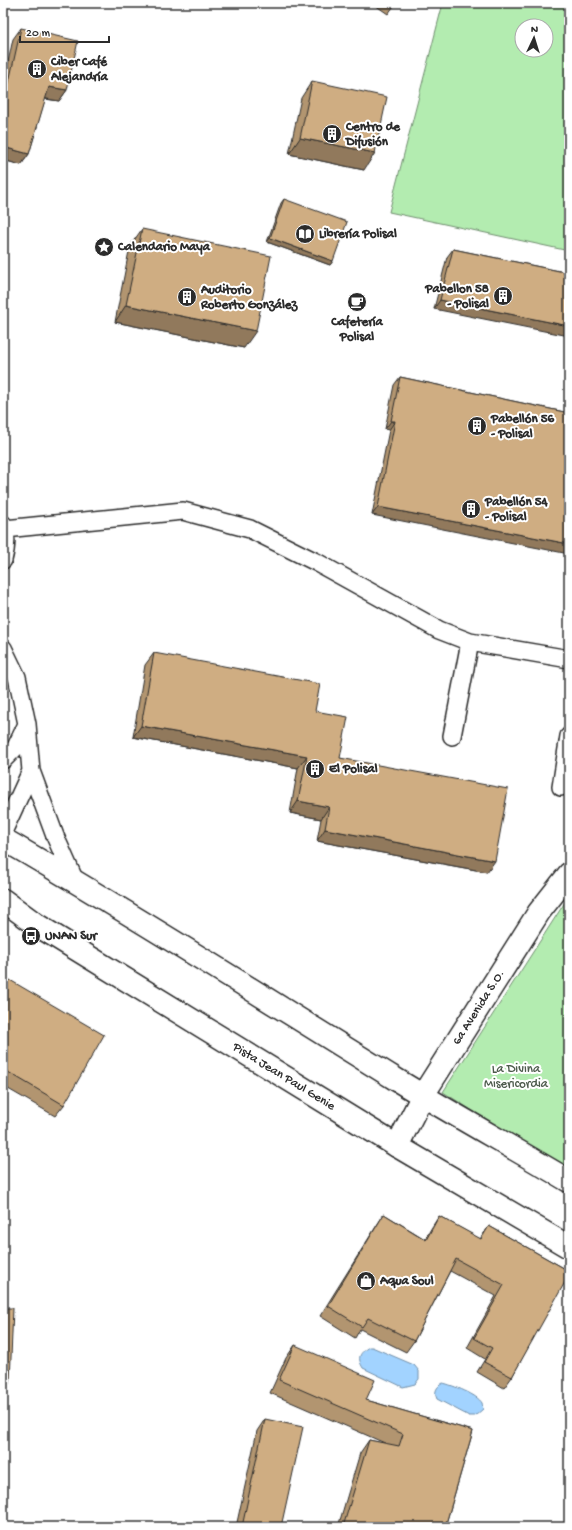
<svg xmlns="http://www.w3.org/2000/svg" width="572" height="1530" font-family="'Gochi Hand',sans-serif">
  <rect width="100%" height="100%" fill="#fff"/>
  <filter id="ink" filterUnits="userSpaceOnUse"><feTurbulence type="fractalNoise" baseFrequency=".025" numOctaves="2"/><feDisplacementMap in="SourceGraphic" scale="8" xChannelSelector="R" yChannelSelector="G"/><feConvolveMatrix kernelMatrix="1 2 1 2 8 2 1 2 1" color-interpolation-filters="sRGB"/></filter>
  <g filter="url(#ink)">
    <!-- green -->
    <path fill="#b3ecb0" stroke="#6f8c6e" fill-rule="evenodd" d="M 443,3 L 569,3 L 569,251 L 389,212 ZM 522,26 L 546,26 L 546,50 L 522,50 Z
      M 569,896 L 569,1172 L 443,1092 Z"/>
    <!-- water -->
    <path fill="#a2d3ff" stroke="#7290aa" d="M 369,1347 L 372,1347 L 414,1365 L 419,1371 L 419,1379 L 415,1384 L 403,1387 L 363,1368 C 357,1358 359,1353 369,1347 Z
      M 443,1383 C 452,1385 478,1395 482,1403 C 483,1405 482,1407 483,1409 L 475,1416 L 469,1416 L 437,1399 C 434,1392 436,1387 443,1383 Z"/>
    <g fill="none" stroke-linecap="round" stroke-linejoin="round">
      <!-- lane casing -->
      <g stroke="#2b2b2b" stroke-width="20">
        <path id="lane" d="M 3,524 C 7,535 6,549 3,560
          M 5,529 L 183,511 L 250,529 L 318,563 L 439,630 L 470,642 L 569,659
          M 3,648 L 17,677 L 27,724 L 31,771 L 3,832
          M 452,736 L 470,642
          M 3,760 L 16,747 L 27,724
          M 31,771 L 55,836 L 75,881
          M 561,787 L 569,736"/>
      </g>
      <!-- street casing -->
      <g stroke="#2b2b2b" stroke-width="25">
        <g id="street">
          <path id="s1" d="M 397,1146 L 423,1095 L 539,912 L 569,874"/>
        </g>
      </g>
      <!-- secondary casing -->
      <g stroke="#2b2b2b" stroke-width="25">
        <g id="secondary">
          <path d="M 3,839 C 136,916 266,999 397,1080 C 454,1115 512,1147 569,1181"/>
          <path id="s2" d="M 3,900 L 37,925 L 397,1146 L 569,1247"/>
        </g>
      </g>
      <!-- lane -->
      <use href="#lane" stroke="#fff" stroke-width="17"/>
      <!-- street -->
      <use href="#street" stroke="#fff" stroke-width="22"/>
      <!-- secondary -->
      <use href="#secondary" stroke="#fff" stroke-width="22"/>
    </g>
    <!-- wall -->
    <path fill="#b29570" stroke="#2b2b2b" d="M 372,3 L 396,3 L 388,14 Z
      M 21,28 L 67,90 L 59,101 L 45,99 L 29,154 L 21,165 L 3,160 L 3,85 L 13,39 Z
      M 312,81 L 364,170 L 289,154 L 301,98 Z
      M 284,199 L 333,261 L 330,265 L 267,242 L 281,203 Z
      M 142,229 L 244,348 L 115,322 L 130,246 Z
      M 453,249 L 569,273 L 434,309 L 447,257 Z
      M 400,377 L 569,413 L 372,515 L 389,430 L 385,429 L 394,385 Z
      M 154,653 L 315,711 L 340,758 L 487,872 L 317,841 L 321,819 L 290,813 L 298,768 L 133,737 L 145,665 Z
      M 3,976 L 64,1105 L 55,1116 L 3,1086 Z
      M 384,1214 L 425,1239 L 432,1227 L 439,1216 L 480,1239 L 489,1226 L 569,1271 L 512,1377 L 504,1388 L 477,1372 L 485,1359 L 467,1348 L 496,1296 L 450,1271 L 414,1341 L 406,1352 L 360,1329 L 355,1338 L 320,1316 L 377,1225 Z
      M 295,1345 L 366,1400 L 473,1431 L 445,1527 L 338,1527 L 360,1453 L 369,1440 L 387,1444 L 270,1393 L 286,1358 Z
      M 265,1419 L 281,1527 L 236,1527 L 257,1431 Z"/>
    <!-- shaded-wall -->
    <path fill="#91795b" stroke="#2b2b2b" d="M 49,87 L 67,90 L 59,101 L 41,98 Z
      M 300,138 L 375,153 L 364,170 L 289,154 Z
      M 3,147 L 29,154 L 21,165 L 3,160 Z
      M 270,238 L 333,261 L 330,265 L 267,242 Z
      M 440,300 L 569,326 L 569,336 L 434,309 Z
      M 126,305 L 256,331 L 244,348 L 115,322 Z
      M 391,421 L 395,421 L 389,430 L 385,429 Z
      M 378,507 L 569,544 L 569,554 L 372,515 Z
      M 141,726 L 307,756 L 298,768 L 133,737 Z
      M 298,801 L 329,807 L 321,819 L 290,813 Z
      M 325,829 L 495,861 L 487,872 L 317,841 Z
      M 3,1382 L 10,1382 L 3,1392 Z"/>
    <!-- building -->
    <path fill="#cfad82" stroke="#2b2b2b" d="M 21,28 L 78,41 L 67,90 L 49,87 L 29,154 L 3,147 L 3,109 Z
      M 312,81 L 387,97 L 375,153 L 300,138 Z
      M 284,199 L 347,222 L 333,261 L 270,238 Z
      M 142,229 L 271,256 L 256,331 L 126,305 Z
      M 453,249 L 569,273 L 569,326 L 440,300 Z
      M 400,377 L 569,413 L 569,544 L 378,507 L 395,421 L 391,421 Z
      M 154,653 L 320,684 L 315,711 L 348,717 L 340,758 L 508,789 L 495,861 L 325,829 L 329,807 L 298,801 L 307,756 L 141,726 Z
      M 3,976 L 104,1035 L 64,1105 L 3,1069 Z
      M 384,1214 L 426,1240 L 439,1216 L 481,1239 L 489,1226 L 569,1271 L 569,1275 L 512,1377 L 484,1362 L 492,1348 L 474,1338 L 504,1285 L 456,1259 L 414,1341 L 368,1318 L 362,1327 L 328,1306 Z
      M 3,1308 L 13,1308 L 10,1382 L 3,1382 Z
      M 295,1345 L 375,1380 L 366,1400 L 473,1431 L 445,1527 L 343,1527 L 369,1440 L 399,1446 L 403,1434 L 279,1380 Z
      M 265,1419 L 303,1427 L 281,1527 L 242,1527 Z"/>
  </g>
  <!-- icons -->
  <defs>
    <g id="building-disc" transform="scale(1)"><circle r="9.5" fill="#2b2b2b" stroke="#fff"/><path d="M-4-6H4V6H1V3H-1V6H-4ZM-2.5-4.3h1.7v1.8h-1.7ZM.8-4.3h1.7v1.8H.8ZM-2.5-1h1.7V.8h-1.7ZM.8-1h1.7V.8H.8Z" fill="#fff"/></g>
    <g id="library-disc" transform="scale(1)"><circle r="9.5" fill="#2b2b2b" stroke="#fff"/><path d="M-6-4Q-3-5.5-.7-3.5V5Q-3 3-6 4ZM6-4Q3-5.5 .7-3.5V5Q3 3 6 4Z" fill="#fff"/></g>
    <g id="sight-disc" transform="scale(1)"><circle r="9.5" fill="#2b2b2b" stroke="#fff"/><path d="M0-6L1.8-2.2L6-1.7L2.9 1.2L3.7 5.4L0 3.3L-3.7 5.4L-2.9 1.2L-6-1.7L-1.8-2.2Z" fill="#fff"/></g>
    <g id="cafe-disc" transform="scale(1)"><circle r="9.5" fill="#2b2b2b" stroke="#fff"/><path d="M-5.5-4.5H6V0H3Q3 3.5 0 3.5H-2.5Q-5.5 3.5-5.5 0ZM3-3.2v2h1.7v-2ZM-6 4.5H4V6H-6Z" fill="#fff"/></g>
    <g id="bus-disc" transform="scale(1)"><circle r="9.5" fill="#2b2b2b" stroke="#fff"/><path d="M-5-6H5V4H4V6H2V4H-2V6H-4V4H-5ZM-3.5-4V0h7V-4ZM-3.5 1.2v1.5H-2V1.2ZM2 1.2v1.5H3.5V1.2Z" fill="#fff"/></g>
    <g id="shop-disc" transform="scale(1)"><circle r="9.5" fill="#2b2b2b" stroke="#fff"/><path d="M-5-2.5h2.3a2.7 3.5 0 0 1 5.4 0H5L5.5 6h-11ZM-1.5-2.5h3a1.5 2.3 0 0 0-3 0Z" fill="#fff"/></g>
  </defs>
  <g fill-rule="evenodd">
    <use href="#building-disc" x="37" y="69"/>
    <use href="#building-disc" x="332" y="134"/>
    <use href="#library-disc" x="305" y="234"/>
    <use href="#sight-disc" x="104" y="247"/>
    <use href="#building-disc" x="503" y="296"/>
    <use href="#building-disc" x="187" y="297"/>
    <use href="#cafe-disc" x="357" y="302"/>
    <use href="#building-disc" x="477" y="426"/>
    <use href="#building-disc" x="471" y="509"/>
    <use href="#building-disc" x="315" y="769"/>
    <use href="#bus-disc" x="31" y="936"/>
    <use href="#shop-disc" x="366" y="1281"/>
  </g>
  <g text-anchor="middle" dominant-baseline="central" stroke-width="4" stroke-linejoin="round" paint-order="stroke">
    <!-- poi labels -->
    <g font-size="13" font-weight="bold" fill="#2b2b2b" stroke="#fff" text-anchor="start">
      <text x="51" y="62">Ciber Café<tspan x="51" dy="15">Alejandría</tspan></text>
      <text x="346" y="127">Centro de<tspan x="346" dy="15">Difusión</tspan></text>
      <text x="319" y="234">Librería Polisal</text>
      <text x="118" y="247">Calendario Maya</text>
      <text x="489" y="289" text-anchor="end">Pabellon 58<tspan x="489" dy="15">- Polisal</tspan></text>
      <text x="201" y="290">Auditorio<tspan x="201" dy="15">Roberto González</tspan></text>
      <text x="357" y="322" text-anchor="middle">Cafetería<tspan x="357" dy="15">Polisal</tspan></text>
      <text x="491" y="419">Pabellón 56<tspan x="491" dy="15">- Polisal</tspan></text>
      <text x="485" y="502">Pabellón 54<tspan x="485" dy="15">- Polisal</tspan></text>
      <text x="329" y="769">El Polisal</text>
      <text x="45" y="936">UNAN Sur</text>
      <text x="380" y="1281">Aqua Soul</text>
    </g>
    <!-- street labels -->
    <g font-size="13" fill="#2b2b2b" stroke="#fff">
      <text stroke="none"><textPath href="#s1" startOffset="161">6a Avenida S.O.</textPath></text>
      <text stroke="none"><textPath href="#s2" startOffset="332">Pista Jean Paul Genie</textPath></text>
    </g>
    <!-- park labels -->
    <g font-size="13" fill="#4d5b4c" stroke="#fff">
      <text x="516" y="1069">La Divina<tspan x="516" dy="15">Misericordia</tspan></text>
    </g>
  </g>
  <!-- margin -->
  <rect width="572" height="1530" fill="none" stroke="#fff" stroke-width="16"/>
  <rect x="8" y="8" width="556" height="1514" fill="none" stroke="#2b2b2b" stroke-width="1.5" filter="url(#ink)"/>
  <!-- north arrow -->
  <g transform="translate(534 38) rotate(4)"><circle r="19" fill="#ffffff" stroke="#aaaaaa"/>
  <path d="M0-3L7 15L0 10L-7 15Z" fill="#2b2b2b"/>
  <text y="-6" font-size="11" font-weight="bold" text-anchor="middle" fill="#2b2b2b">N</text>
  </g>
  <!-- scale -->
  <path d="M20 36v6h89v-6" fill="none" stroke="#2b2b2b" stroke-width="2"/>
  <text x="26" y="36" font-size="12" fill="#2b2b2b" stroke="#ffffff" stroke-width="3" paint-order="stroke">20 m</text>
</svg>
